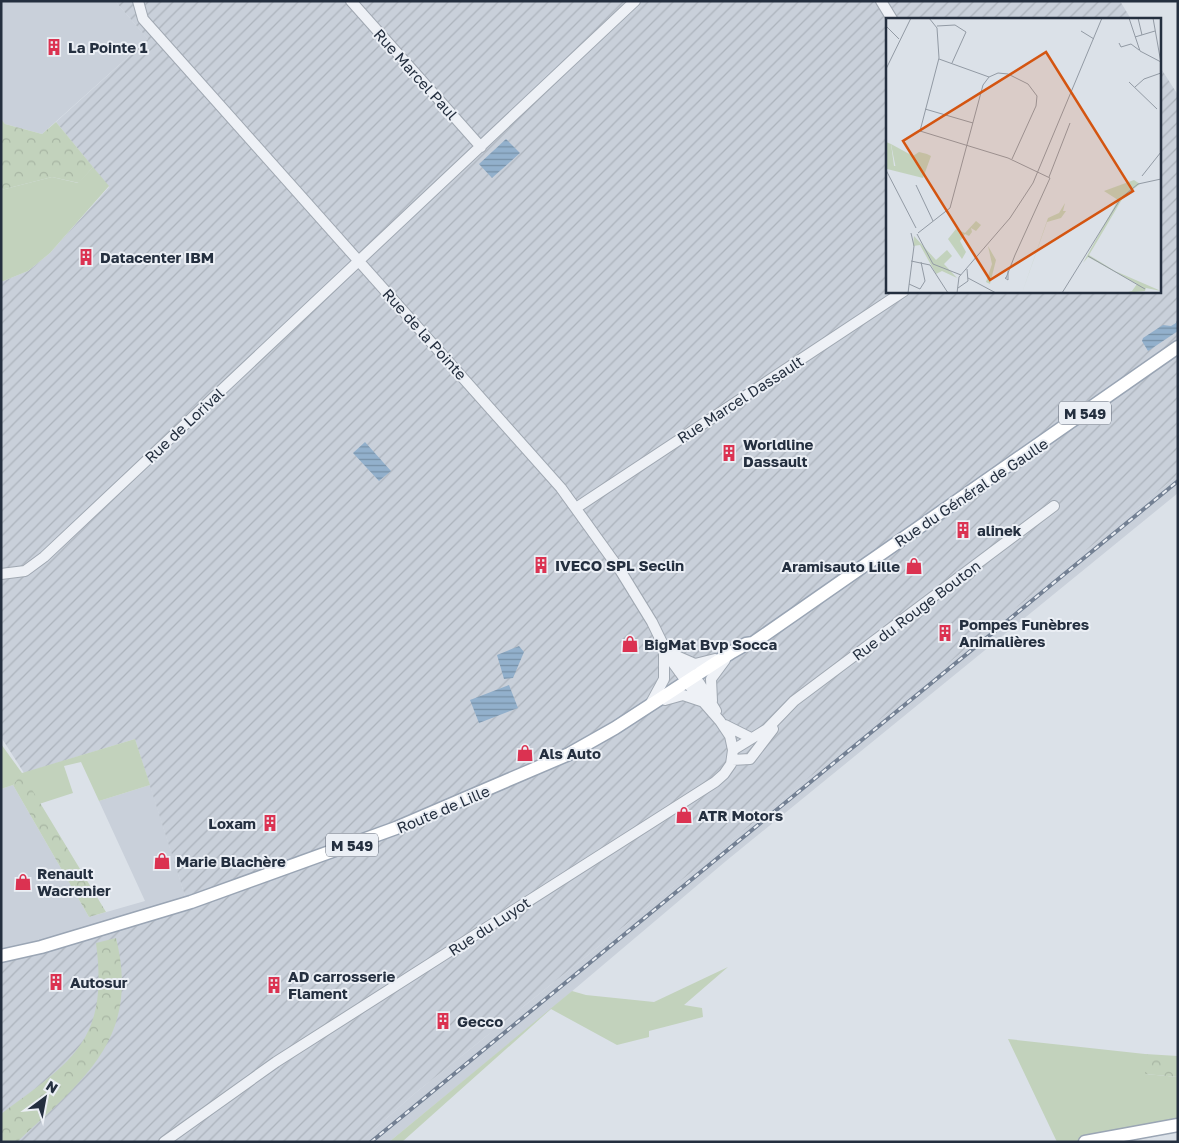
<svg xmlns="http://www.w3.org/2000/svg" width="1179" height="1143" font-family="'Golos Text',sans-serif">
  <defs>
    <pattern id="industrial-furrows" width="10" height="10" patternUnits="userSpaceOnUse" patternTransform="scale(1.25)"><rect width="10" height="10" fill="#c9d0da"/><path d="M-1 1l2-2M0 10L10 0M9 11l2-2" fill="none" stroke="#acb3bc"/></pattern>
    <pattern id="forest-crowns" width="20" height="18" patternUnits="userSpaceOnUse" patternTransform="scale(1.25)"><rect width="20" height="18" fill="#c2d2bc"/><path d="M2 6a3 3 0 1 1 6 0M12 15a3 3 0 1 1 6 0" fill="none" stroke="#a7b5a3"/></pattern>
    <pattern id="water-rules" width="6" height="5" patternUnits="userSpaceOnUse" patternTransform="scale(1.25)"><rect width="6" height="5" fill="#92b0cc"/><path d="M0 2.5h6" fill="none" stroke="#7790a7"/></pattern>
  </defs>
  <rect width="100%" height="100%" fill="#dbe1e8"/>
  <!-- built -->
  <path fill="#c9d0da" d="M 1,1 L 115,1 L 148,39 L 42,134 L 5,124 L 1,119 Z
    M 1178,475 L 1178,493 L 726,861 L 551,1009 L 389,1142 L 360,1142 L 414,1094 L 783,799 Z
    M 13,785 L 89,917 L 145,901 L 99,801 L 150,785 L 186,899 L 1,953 L 1,789 Z"/>
  <!-- industrial -->
  <path fill="url(#industrial-furrows)" d="M 115,1 L 1120,1 L 1131,19 L 888,19 L 888,291 L 1160,291 L 1160,67 L 1178,95 L 1178,475 L 783,799 L 414,1094 L 360,1142 L 1,1142 L 1,953 L 186,899 L 135,739 L 24,773 L 1,737 L 1,282 L 28,271 L 50,253 L 109,187 L 56,122 L 148,39 Z"/>
  <!-- grass -->
  <path fill="#c2d2bc" d="M 93,167 L 109,186 L 50,253 L 28,271 L 1,282 L 1,190 L 52,177 L 78,183 Z
    M 135,739 L 150,785 L 99,801 L 81,762 L 64,766 L 73,793 L 39,804 L 22,774 L 13,785 L 1,789 L 1,744 L 22,773 Z
    M 728,967 L 684,1005 L 702,1008 L 703,1017 L 649,1031 L 649,1037 L 617,1045 L 551,1009 L 402,1142 L 389,1142 L 572,991 L 586,995 L 654,1002 Z
    M 1008,1039 L 1145,1054 L 1145,1074 L 1178,1077 L 1178,1130 L 1109,1142 L 1057,1142 Z"/>
  <!-- forest -->
  <path fill="url(#forest-crowns)" d="M 1,119 L 5,124 L 42,134 L 56,122 L 93,167 L 79,183 L 52,177 L 1,190 Z
    M 22,773 L 106,912 L 89,917 L 13,785 Z
    M 116,938 C 141,1039 83,1080 17,1142 L 1,1142 L 1,1114 C 72,1061 109,1041 96,943 Z
    M 1145,1054 L 1178,1056 L 1178,1077 L 1145,1074 Z"/>
  <!-- water -->
  <path fill="url(#water-rules)" d="M 506,139 L 520,153 L 492,178 L 479,164 Z
    M 1178,317 L 1178,331 L 1148,351 L 1142,341 L 1143,338 L 1163,325 L 1171,326 L 1176,323 Z
    M 365,442 L 391,471 L 379,481 L 353,453 Z
    M 519,646 L 524,652 L 513,678 L 504,679 L 497,655 Z
    M 509,685 L 518,708 L 479,723 L 470,700 Z"/>
  <g fill="none" stroke-linecap="round" stroke-linejoin="round">
    <!-- minor casing -->
    <g stroke="#a0a8b2" stroke-width="12">
      <path id="minor" d="M 138,1 L 143,19 L 561,488 L 620,570 L 652,622 L 670,659 L 692,689 L 720,721 L 730,736 L 733,750 L 731,764 L 724,774 L 715,782 L 276,1062 L 164,1142
        M 351,1 L 481,147
        M 881,1 L 892,19
        M 576,508 L 904,291
        M 1,574 L 25,571 L 44,557 L 635,1
        M 669,646 L 700,684 L 716,711
        M 679,657 L 695,664 L 715,659
        M 665,700 L 683,695 L 701,701
        M 712,701 L 711,679 L 725,660
        M 651,703 L 664,679 L 664,651
        M 725,725 L 751,738
        M 733,750 L 767,729 L 794,701 L 1054,506
        M 732,760 L 750,759 L 773,729"/>
    </g>
    <!-- major casing -->
    <g stroke="#9aa5b4" stroke-width="15">
      <path id="major" d="M 1,956 L 41,947 L 191,902 L 396,828 L 569,754 L 615,728 L 732,652 L 746,644 L 753,643 L 1178,347
        M 1085,1142 L 1178,1125"/>
    </g>
    <!-- minor -->
    <use href="#minor" stroke="#eef1f6" stroke-width="10"/>
    <!-- major -->
    <use href="#major" stroke="#fff" stroke-width="12"/>
    <!-- rail casing -->
    <g stroke="#738093" stroke-width="4">
      <path id="rail" d="M 371,1142 L 1178,481"/>
    </g>
    <!-- rail -->
    <use href="#rail" stroke="#ebeff5" stroke-width="2" stroke-dasharray="5.5" stroke-linecap="butt"/>
  </g>
  <!-- icons -->
  <defs>
    <g id="building-bare" transform="scale(1.35)"><path d="M-4-6H4V6H1V3H-1V6H-4ZM-2.5-4.3h1.7v1.8h-1.7ZM.8-4.3h1.7v1.8H.8ZM-2.5-1h1.7V.8h-1.7ZM.8-1h1.7V.8H.8Z" fill="#db3251" stroke="#ebeff5" stroke-width="2.5" paint-order="stroke"/></g>
    <g id="shop-bare" transform="scale(1.35)"><path d="M-5-2.5h2.3a2.7 3.5 0 0 1 5.4 0H5L5.5 6h-11ZM-1.5-2.5h3a1.5 2.3 0 0 0-3 0Z" fill="#db3251" stroke="#ebeff5" stroke-width="2.5" paint-order="stroke"/></g>
  </defs>
  <g fill-rule="evenodd">
    <use href="#building-bare" x="54" y="47"/>
    <use href="#building-bare" x="86" y="257"/>
    <use href="#building-bare" x="729" y="453"/>
    <use href="#building-bare" x="963" y="530"/>
    <use href="#building-bare" x="541" y="565"/>
    <use href="#shop-bare" x="914" y="566"/>
    <use href="#building-bare" x="945" y="633"/>
    <use href="#shop-bare" x="630" y="644"/>
    <use href="#shop-bare" x="525" y="753"/>
    <use href="#shop-bare" x="684" y="815"/>
    <use href="#building-bare" x="270" y="823"/>
    <use href="#shop-bare" x="162" y="861"/>
    <use href="#shop-bare" x="23" y="882"/>
    <use href="#building-bare" x="56" y="982"/>
    <use href="#building-bare" x="274" y="985"/>
    <use href="#building-bare" x="443" y="1021"/>
  </g>
  <g text-anchor="middle" dominant-baseline="central" stroke-width="4" stroke-linejoin="round" paint-order="stroke">
    <!-- shield labels -->
    <g fill="#ebeff5" stroke="#606976" stroke-width="1">
      <rect x="1059" y="401.5" width="52" height="23" rx="4"/>
      <rect x="326" y="833.5" width="52" height="23" rx="4"/>
    </g>
    <g font-size="14" font-weight="bold" fill="#242f3f">
      <text x="1085" y="413">M 549</text>
      <text x="352" y="845">M 549</text>
    </g>
    <!-- poi labels -->
    <g font-size="15" font-weight="bold" fill="#242f3f" stroke="#ebeff5" text-anchor="start">
      <text x="68" y="47">La Pointe 1</text>
      <text x="100" y="257">Datacenter IBM</text>
      <text x="743" y="444">Worldline<tspan x="743" dy="17">Dassault</tspan></text>
      <text x="977" y="530">alinek</text>
      <text x="555" y="565">IVECO SPL Seclin</text>
      <text x="900" y="566" text-anchor="end">Aramisauto Lille</text>
      <text x="959" y="624">Pompes Funèbres<tspan x="959" dy="17">Animalières</tspan></text>
      <text x="644" y="644">BigMat Bvp Socca</text>
      <text x="539" y="753">Als Auto</text>
      <text x="698" y="815">ATR Motors</text>
      <text x="256" y="823" text-anchor="end">Loxam</text>
      <text x="176" y="861">Marie Blachère</text>
      <text x="37" y="873">Renault<tspan x="37" dy="17">Wacrenier</tspan></text>
      <text x="288" y="976">AD carrosserie<tspan x="288" dy="17">Flament</tspan></text>
      <text x="70" y="982">Autosur</text>
      <text x="457" y="1021">Gecco</text>
    </g>
    <!-- street labels -->
    <g font-size="15" fill="#242f3f" stroke="#ebeff5">
      <text transform="translate(416 74) rotate(48)">Rue Marcel Paul</text>
      <text transform="translate(425 334) rotate(48)">Rue de la Pointe</text>
      <text transform="translate(740 399) rotate(-33)">Rue Marcel Dassault</text>
      <text transform="translate(184 425) rotate(-43)">Rue de Lorival</text>
      <text transform="translate(971 492) rotate(-34)">Rue du Général de Gaulle</text>
      <text transform="translate(916 610) rotate(-37)">Rue du Rouge Bouton</text>
      <text transform="translate(443 809) rotate(-23)">Route de Lille</text>
      <text transform="translate(489 926) rotate(-33)">Rue du Luyot</text>
    </g>
  </g>
  <!-- overview -->
  <g transform="translate(886 18)">
    <rect width="275" height="275" fill="#dbe1e8"/>
    <path d="M 0,124 L 5,126 L 8,148 L 31,147 L 41,136 L 45,138 L 37,160 L 1,151 ZM 248,162 L 254,166 L 238,178 L 203,237 L 229,253 L 275,273 L 260,270 L 259,273 L 239,275 L 246,273 L 251,266 L 202,239 L 197,245 L 232,182 L 218,173 ZM 179,185 L 177,193 L 180,193 L 175,200 L 161,204 L 136,275 L 162,200 L 173,195 ZM 90,203 L 95,207 L 90,213 L 85,210 L 86,214 L 83,218 L 79,216 L 74,223 L 80,234 L 76,241 L 62,221 L 70,211 L 79,215 ZM 28,218 L 50,242 L 61,232 L 66,238 L 58,246 L 71,260 L 56,253 L 50,256 L 34,227 L 27,228 Z" fill="#c2d2bc"/>
    <path d="M 5,126 L 27,138 L 33,134 L 41,136 L 41,140 L 23,155 L 10,151 ZM 102,228 L 110,242 L 104,266 L 100,264 L 106,246 Z" fill="#c2d2bc"/>
    <path fill="none" stroke="#929aa4" stroke-width="1" d="M 43,0 L 51,10 L 53,40 L 34,113 L 122,140 L 164,160 L 129,237 L 120,260 L 119,260 L 122,262 L 122,253M 243,0 L 254,33 L 275,44M 252,0 L 256,17M 267,0 L 275,45M 0,8 L 13,21M 51,8 L 69,7 L 80,14 L 66,45M 195,13 L 208,21M 249,19 L 269,13M 233,25 L 235,29 L 245,26 L 253,32M 53,41 L 103,59M 0,51 L 25,0M 243,64 L 271,91M 249,69 L 258,61 L 275,55M 39,91 L 87,105M 0,152 L 30,210M 256,158 L 275,134M 163,159 L 184,105M 30,167 L 47,203M 32,215 L 64,190 L 97,67 L 103,59 L 112,55 L 122,56 L 142,66 L 151,78 L 150,88 L 126,141M 31,216 L 47,246 L 75,257M 202,238 L 259,271M 25,243 L 44,247 L 62,275M 82,260 L 110,275M 23,266 L 34,271 L 39,263 L 35,244M 72,270 L 82,263 L 81,251M 22,275 L 28,228 L 25,215M 71,275 L 73,259 L 124,200 L 147,165 L 216,0M 176,275 L 235,180 L 252,166 L 275,161"/>
    <path fill="#d45511" fill-opacity="0.15" stroke="#d45511" stroke-width="2.5" d="M 160,34 L 247,173 L 104,262 L 17,123 Z"/>
    <rect width="275" height="275" fill="none" stroke="#242f3f" stroke-width="2.5"/>
  </g>
  <!-- border -->
  <rect width="1179" height="1143" fill="none" stroke="#242f3f" stroke-width="5"/>
  <!-- north arrow -->
  <g transform="translate(45 1098) rotate(32)" stroke="#ebeff5" stroke-width="4" paint-order="stroke">
  <path d="M0-4L9 19L0 12L-9 19Z" fill="#242f3f"/>
  <text y="-8" font-size="14" font-weight="bold" text-anchor="middle" fill="#242f3f">N</text>
  </g>
</svg>
